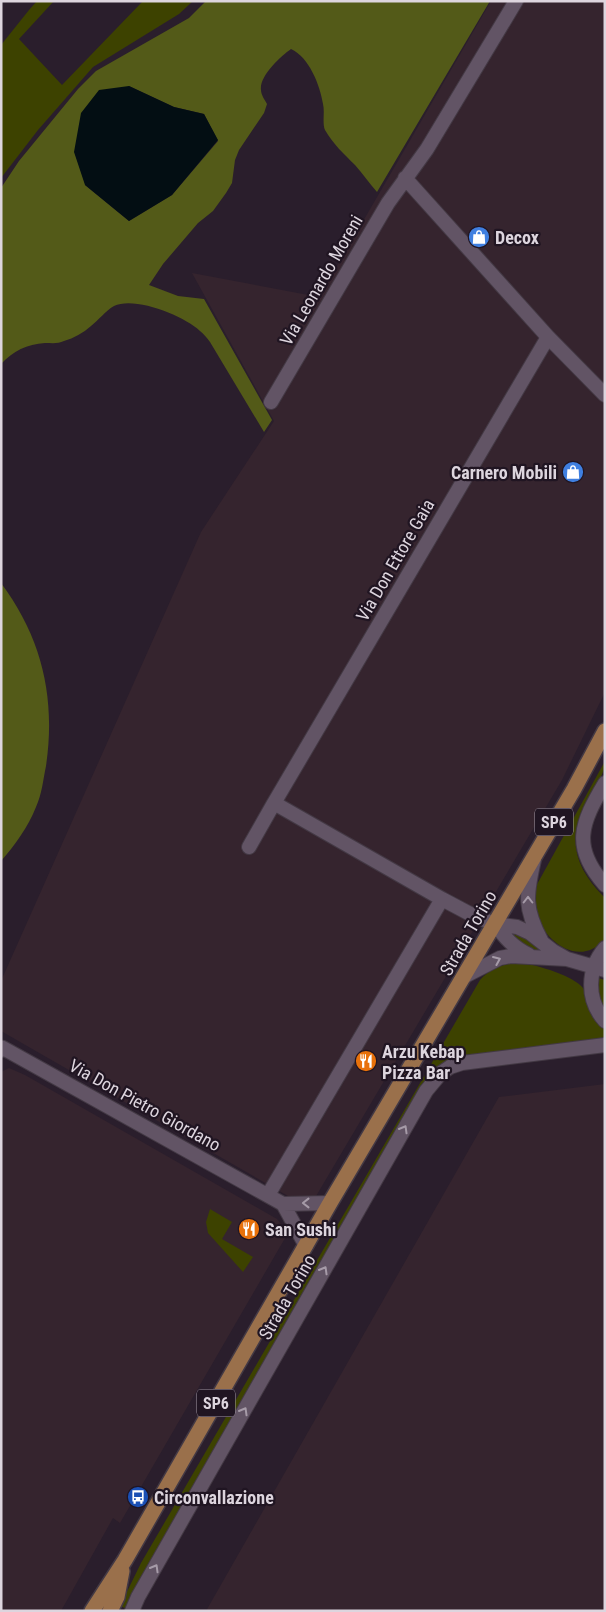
<svg xmlns="http://www.w3.org/2000/svg" width="606" height="1612" font-family="'Roboto Condensed',sans-serif">
  <rect width="100%" height="100%" fill="#2a1e2c"/>
  <!-- industrial -->
  <path fill="#35242e" d="M 491,1 L 605,1 L 605,692 L 562,780 L 309,1208 L 1,1031 L 1,981 L 201,532 L 274,421 L 192,273 L 319,297 Z
    M 9,1068 L 25,1075 L 277,1219 L 288,1233 L 120,1523 L 113,1518 L 61,1611 L 1,1611 L 1,1072 Z
    M 605,1084 L 605,1611 L 206,1611 L 499,1097 Z"/>
  <!-- green -->
  <path fill="#3d4200" d="M 37,1 L 54,1 L 19,39 L 62,85 L 143,1 L 193,1 L 179,14 L 93,67 L 38,130 L 1,178 L 1,45 L 29,10 Z
    M 605,761 C 605,774 596,785 589,796 C 566,837 573,866 605,898 L 605,939 C 579,969 544,941 534,911 C 532,905 534,895 535,888 Z
    M 507,933 C 522,933 530,941 541,950 L 539,951 L 527,948 Z
    M 522,963 C 537,965 574,976 583,988 C 592,1002 593,1018 605,1029 L 605,1040 L 473,1055 L 421,1088 L 147,1567 L 127,1609 L 120,1606 L 141,1563 L 480,980 C 492,967 505,963 522,963 Z
    M 598,978 L 605,980 L 605,1011 L 598,994 Z
    M 210,1209 L 232,1222 L 222,1239 L 253,1257 L 243,1272 L 208,1233 L 206,1222 Z"/>
  <!-- forest -->
  <path fill="#535a18" fill-rule="evenodd" d="M 206,1 L 490,1 L 377,192 C 369,183 363,174 355,165 C 344,154 333,144 325,130 C 322,123 325,112 323,104 C 320,85 309,57 291,49 C 281,56 259,76 261,90 C 261,95 265,100 267,104 L 264,113 L 239,150 L 235,160 L 232,183 L 226,193 L 213,211 L 198,223 L 163,264 L 149,285 L 178,296 L 204,299 L 272,420 L 264,432 L 210,342 C 207,338 204,334 200,331 C 184,316 135,296 114,306 C 105,311 99,320 91,326 C 83,333 74,338 64,341 C 58,344 52,343 45,343 C 27,344 13,351 1,364 L 1,188 L 19,161 L 78,89 L 96,71 L 189,18 ZM 129,86 L 174,107 L 204,114 L 218,141 L 172,195 L 129,221 L 85,185 Z
    M 1,583 C 42,638 56,698 46,766 C 43,780 42,794 36,807 C 28,827 15,845 1,861 Z"/>
  <!-- water -->
  <path fill="#030e13" d="M 129,86 L 174,107 L 204,114 L 218,140 L 172,195 L 129,221 L 85,185 L 74,152 L 81,113 L 99,90 Z"/>
  <g fill="none" stroke-linecap="round" stroke-linejoin="round">
    <!-- minor casing -->
    <g stroke="#433944" stroke-width="16">
      <path id="minor" d="M 405,178 L 548,337 L 605,395
        M 548,337 L 274,803 L 442,899 L 474,916 L 495,924 L 517,927 L 530,933 L 553,951 L 567,959
        M 271,402 L 388,203 L 427,149 L 516,1
        M 605,783 C 581,823 571,847 605,885
        M 249,847 L 274,803
        M 534,860 C 526,895 524,908 541,940
        M 495,924 C 505,938 513,947 529,955
        M 605,948 C 587,969 586,1000 605,1021
        M 465,976 L 500,958 L 511,956 L 567,959 L 605,970
        M 1,1050 L 3,1048 L 283,1204 L 306,1246
        M 268,1195 L 442,899
        M 283,1204 L 330,1203
        M 132,1611 L 138,1597 L 426,1091 L 441,1073 L 450,1067 L 462,1063 L 605,1045"/>
    </g>
    <!-- primary casing -->
    <g stroke="#433944" stroke-width="18">
      <path id="primary" d="M 92,1611 L 125,1560 L 330,1203 L 574,789 L 605,731
        M 110,1611 L 117,1597 L 122,1571"/>
    </g>
    <!-- minor -->
    <use href="#minor" stroke="#625465" stroke-width="14"/>
    <!-- primary -->
    <use href="#primary" stroke="#9a704b" stroke-width="15"/>
  </g>
  <!-- one-way arrows -->
  <defs><path id="oneway-chevron" d="M-2-3.5L2.5 0L-2 3.5" fill="none" stroke-width="1.6" stroke-linecap="round" stroke-linejoin="round" transform="scale(1.25)"/></defs>
  <g stroke="#a69ba8">
    <use href="#oneway-chevron" transform="translate(528 900) rotate(-90)"/>
    <use href="#oneway-chevron" transform="translate(497 960) rotate(-23)"/>
    <use href="#oneway-chevron" transform="translate(404 1129) rotate(-60)"/>
    <use href="#oneway-chevron" transform="translate(306 1203) rotate(180)"/>
    <use href="#oneway-chevron" transform="translate(324 1270) rotate(-60)"/>
    <use href="#oneway-chevron" transform="translate(244 1411) rotate(-60)"/>
    <use href="#oneway-chevron" transform="translate(155 1568) rotate(-60)"/>
  </g>
  <!-- icons -->
  <defs>
    <g id="shop-disc" transform="scale(1.125)"><circle r="9.5" fill="#3f7fe0" stroke="#201522"/><path d="M-5-2.5h2.3a2.7 3.5 0 0 1 5.4 0H5L5.5 6h-11ZM-1.5-2.5h3a1.5 2.3 0 0 0-3 0Z" fill="#fff"/></g>
    <g id="restaurant-disc" transform="scale(1.125)"><circle r="9.5" fill="#e8710a" stroke="#201522"/><path d="M-5-6h1v4h1v-4h1v4h1v-4h1v5L-1.5 .5V6h-2V.5L-5-1ZM5-6V6H3V1.5H1.5Q1.5-4 5-6Z" fill="#fff"/></g>
    <g id="bus-disc" transform="scale(1.125)"><circle r="9.5" fill="#1a4fb4" stroke="#201522"/><path d="M-5-6H5V4H4V6H2V4H-2V6H-4V4H-5ZM-3.5-4V0h7V-4ZM-3.5 1.2v1.5H-2V1.2ZM2 1.2v1.5H3.5V1.2Z" fill="#fff"/></g>
  </defs>
  <g fill-rule="evenodd">
    <use href="#shop-disc" x="479" y="237"/>
    <use href="#shop-disc" x="573" y="472"/>
    <use href="#restaurant-disc" x="366" y="1061"/>
    <use href="#restaurant-disc" x="249" y="1229"/>
    <use href="#bus-disc" x="138" y="1497"/>
  </g>
  <g text-anchor="middle" dominant-baseline="central" stroke-width="4.5" stroke-linejoin="round" paint-order="stroke">
    <!-- shield labels -->
    <g fill="#201522" stroke="#a49ba6" stroke-width="1">
      <rect x="535" y="808.5" width="38" height="27" rx="4"/>
      <rect x="197" y="1389.5" width="38" height="27" rx="4"/>
    </g>
    <g font-size="16" font-weight="bold" fill="#ddd5de">
      <text x="554" y="822">SP6</text>
      <text x="216" y="1403">SP6</text>
    </g>
    <!-- poi labels -->
    <g font-size="18" font-weight="bold" fill="#ddd5de" stroke="#201522" text-anchor="start">
      <text x="495" y="237">Decox</text>
      <text x="557" y="472" text-anchor="end">Carnero Mobili</text>
      <text x="382" y="1051">Arzu Kebap<tspan x="382" dy="21">Pizza Bar</tspan></text>
      <text x="265" y="1229">San Sushi</text>
      <text x="154" y="1497">Circonvallazione</text>
    </g>
    <!-- street labels -->
    <g font-size="18" fill="#ddd5de" stroke="#201522">
      <text transform="translate(321 280) rotate(-60)">Via Leonardo Moreni</text>
      <text transform="translate(395 560) rotate(-60)">Via Don Ettore Gaia</text>
      <text transform="translate(468 933) rotate(-60)">Strada Torino</text>
      <text transform="translate(145 1105) rotate(29)">Via Don Pietro Giordano</text>
      <text transform="translate(287 1297) rotate(-60)">Strada Torino</text>
    </g>
  </g>
  <!-- border -->
  <rect width="606" height="1612" fill="none" stroke="#ddd5de" stroke-width="5"/>
</svg>
